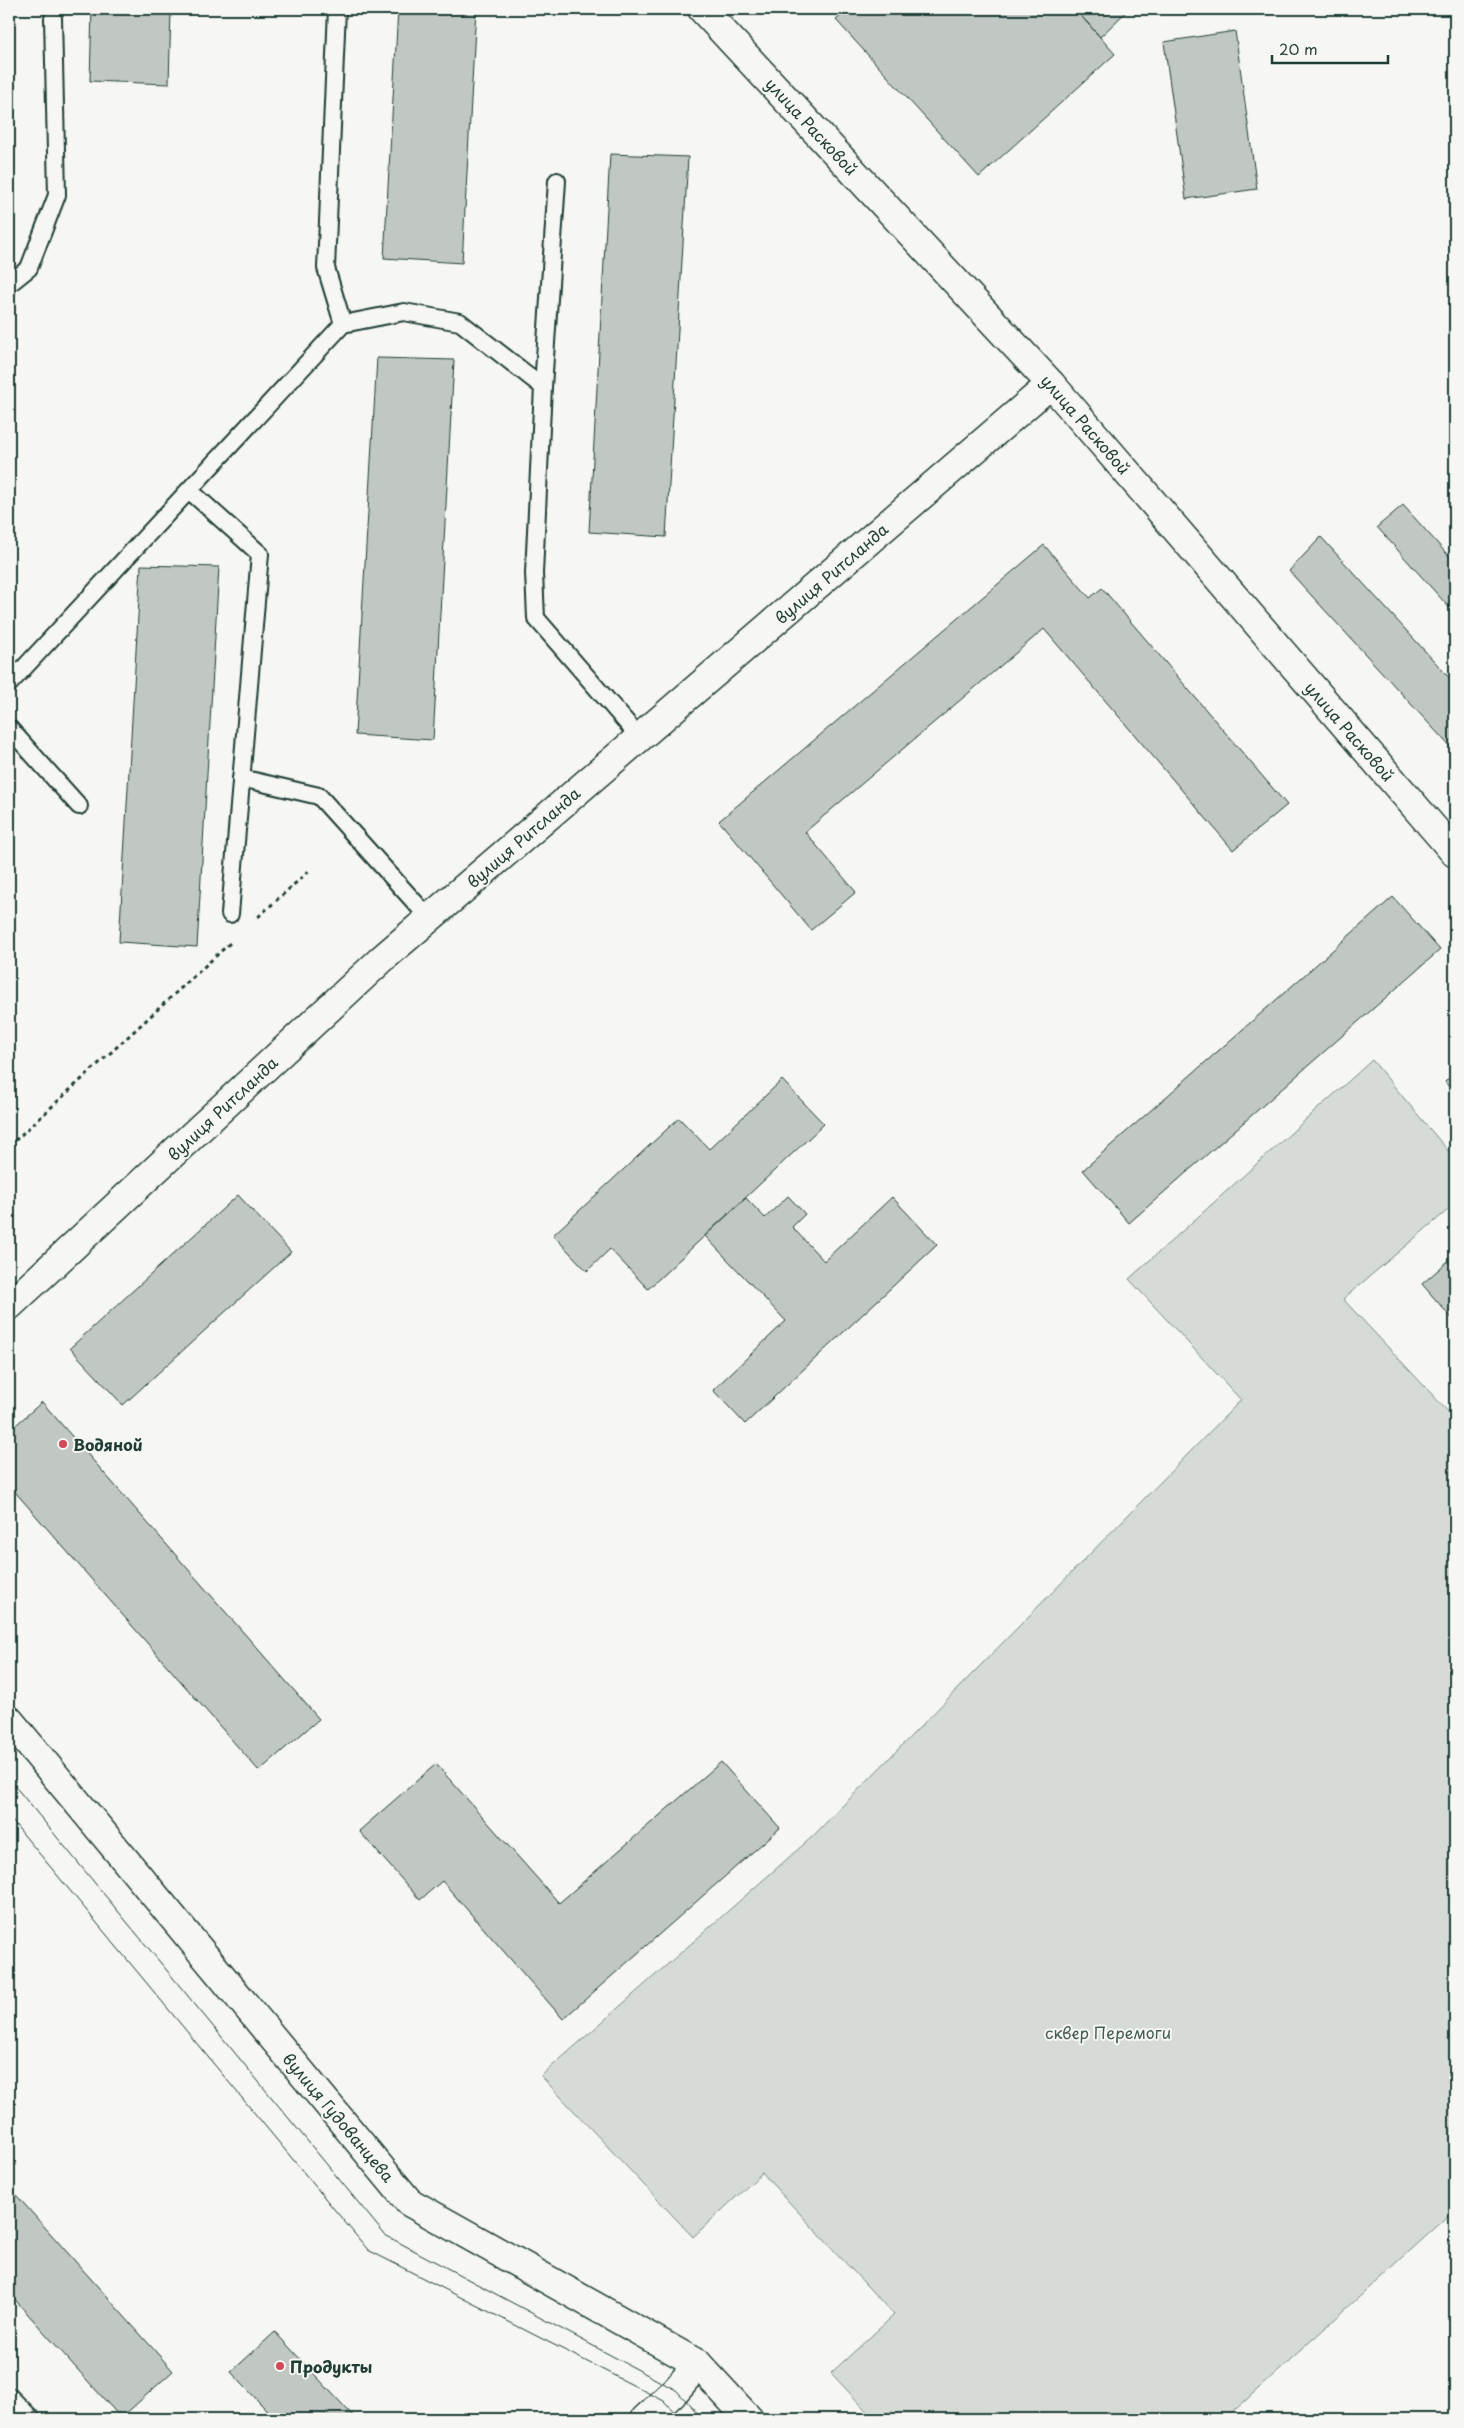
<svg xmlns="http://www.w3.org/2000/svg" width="1464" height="2428" font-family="'Playpen Sans',sans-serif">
  <rect width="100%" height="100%" fill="#f6f6f2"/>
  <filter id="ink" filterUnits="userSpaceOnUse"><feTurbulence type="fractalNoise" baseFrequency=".02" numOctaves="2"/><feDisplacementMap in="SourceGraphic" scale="10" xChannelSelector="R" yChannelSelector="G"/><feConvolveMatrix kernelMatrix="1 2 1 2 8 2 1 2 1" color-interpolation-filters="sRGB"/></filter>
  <g filter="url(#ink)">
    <!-- green -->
    <path fill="#d6dbd6" stroke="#7a8c85" d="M 1372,1060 L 1455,1159 L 1455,1204 L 1343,1299 L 1455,1419 L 1455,2210 L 1225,2419 L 874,2419 L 831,2373 L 894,2315 L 762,2173 L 693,2237 L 541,2076 L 812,1837 L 1241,1400 L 1129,1279 Z"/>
    <!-- building -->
    <path fill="#c1c8c3" stroke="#1f3d34" d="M 92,9 L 171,9 L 169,84 L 90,81 Z
      M 398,9 L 476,9 L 462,263 L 384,258 Z
      M 849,9 L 1075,9 L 1115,54 L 979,177 L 836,20 Z
      M 1075,9 L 1129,9 L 1100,37 Z
      M 1235,31 L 1257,189 L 1186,199 L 1164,42 Z
      M 610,154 L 688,157 L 666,537 L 589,532 Z
      M 377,358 L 454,360 L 433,740 L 355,735 Z
      M 1403,505 L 1455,563 L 1455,614 L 1377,527 Z
      M 1321,537 L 1455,684 L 1455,752 L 1289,571 Z
      M 1044,545 L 1090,598 L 1102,588 L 1287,805 L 1233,850 L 1044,629 L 805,832 L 856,892 L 811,930 L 719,821 Z
      M 141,565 L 219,567 L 197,947 L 119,942 Z
      M 1393,897 L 1440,950 L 1129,1223 L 1083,1170 Z
      M 1455,1072 L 1455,1094 L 1445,1082 Z
      M 782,1080 L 824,1124 L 648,1289 L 610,1249 L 587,1271 L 553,1235 L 679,1118 L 709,1149 Z
      M 238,1195 L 291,1252 L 123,1405 L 70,1348 Z
      M 788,1196 L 805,1214 L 792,1227 L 824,1261 L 892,1197 L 937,1245 L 745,1424 L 713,1390 L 786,1321 L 705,1236 L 746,1198 L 765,1218 Z
      M 1455,1255 L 1455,1322 L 1422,1284 Z
      M 42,1402 L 319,1719 L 259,1771 L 9,1485 L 9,1431 Z
      M 721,1762 L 780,1828 L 563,2019 L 442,1881 L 420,1900 L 359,1831 L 436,1764 L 559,1903 Z
      M 9,2187 L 173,2371 L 121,2418 L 9,2293 Z
      M 275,2332 L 356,2419 L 275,2419 L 231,2372 Z"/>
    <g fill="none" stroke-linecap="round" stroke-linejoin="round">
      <!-- service casing -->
      <g stroke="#1f3d34" stroke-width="20">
        <path id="service" d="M 337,9 L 326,268 L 343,324
          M 557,181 L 543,387 L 534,573 L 536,618 L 640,738
          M 9,284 L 29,268 L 57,195 L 53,18
          M 189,490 L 260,554 L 230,914
          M 9,684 L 343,324 L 404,312 L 460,322 L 543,387
          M 9,728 L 79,806
          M 241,778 L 319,796 L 429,918
          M 9,2396 L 32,2419"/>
      </g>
      <!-- minor casing -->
      <g stroke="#1f3d34" stroke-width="31">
        <path id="minor" d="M 9,1306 L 383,958 L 1051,384
          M 645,2419 L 676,2390 L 698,2364"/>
      </g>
      <!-- tertiary casing -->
      <g stroke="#1f3d34" stroke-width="31">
        <path id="tertiary" d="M 702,9 L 1051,384 L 1455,853
          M 9,1720 L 409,2202 L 698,2364 L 749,2419"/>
      </g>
      <!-- path -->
      <path stroke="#1f3d34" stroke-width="3" stroke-dasharray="4 4" stroke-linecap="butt" d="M 258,917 L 310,870
        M 9,1146 L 230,943"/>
      <!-- service -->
      <use href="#service" stroke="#f6f6f2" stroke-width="16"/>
      <!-- minor -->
      <use href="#minor" stroke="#f6f6f2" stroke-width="28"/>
      <!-- tertiary -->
      <use href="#tertiary" stroke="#f6f6f2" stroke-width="28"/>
      <!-- tram -->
      <path stroke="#1f3d34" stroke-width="1" d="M 9,1779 L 385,2235 L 676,2390 L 703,2419
        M 9,1817 L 368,2250 L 664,2401 L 681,2419"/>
    </g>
  </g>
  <!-- markers -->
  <g fill="#d1495b" stroke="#f6f6f2" stroke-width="2">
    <circle cx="63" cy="1444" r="5"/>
    <circle cx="280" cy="2366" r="5"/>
  </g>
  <g text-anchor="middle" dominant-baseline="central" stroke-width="4" stroke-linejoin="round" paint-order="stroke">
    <!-- street labels -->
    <g font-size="16" fill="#1f3d34" stroke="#f6f6f2">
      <text transform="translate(812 126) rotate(47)">улица Расковой</text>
      <text transform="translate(1086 424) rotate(49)">улица Расковой</text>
      <text transform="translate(831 573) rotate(-41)">вулиця Ритсланда</text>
      <text transform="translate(1350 731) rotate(49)">улица Расковой</text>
      <text transform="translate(523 837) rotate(-41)">вулиця Ритсланда</text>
      <text transform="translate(222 1108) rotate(-43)">вулиця Ритсланда</text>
      <text transform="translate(339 2117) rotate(50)">вулиця Гудованцева</text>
    </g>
    <!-- poi labels -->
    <g font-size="16" font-weight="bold" fill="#1f3d34" stroke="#f6f6f2" text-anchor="start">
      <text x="73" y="1444">Водяной</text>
      <text x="290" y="2366">Продукты</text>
    </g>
    <!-- park labels -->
    <g font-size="16" fill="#445d54" stroke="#f6f6f2">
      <text x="1108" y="2032">сквер Перемоги</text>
    </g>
  </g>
  <!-- margin -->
  <rect width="1464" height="2428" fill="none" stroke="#f6f6f2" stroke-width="30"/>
  <rect x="15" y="15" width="1434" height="2398" fill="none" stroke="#1f3d34" stroke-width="2" filter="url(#ink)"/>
  <!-- scale -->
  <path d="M1272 55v8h116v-8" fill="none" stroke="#1f3d34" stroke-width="2.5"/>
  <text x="1279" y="55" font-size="15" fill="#1f3d34" stroke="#f6f6f2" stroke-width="4" paint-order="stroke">20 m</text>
</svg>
